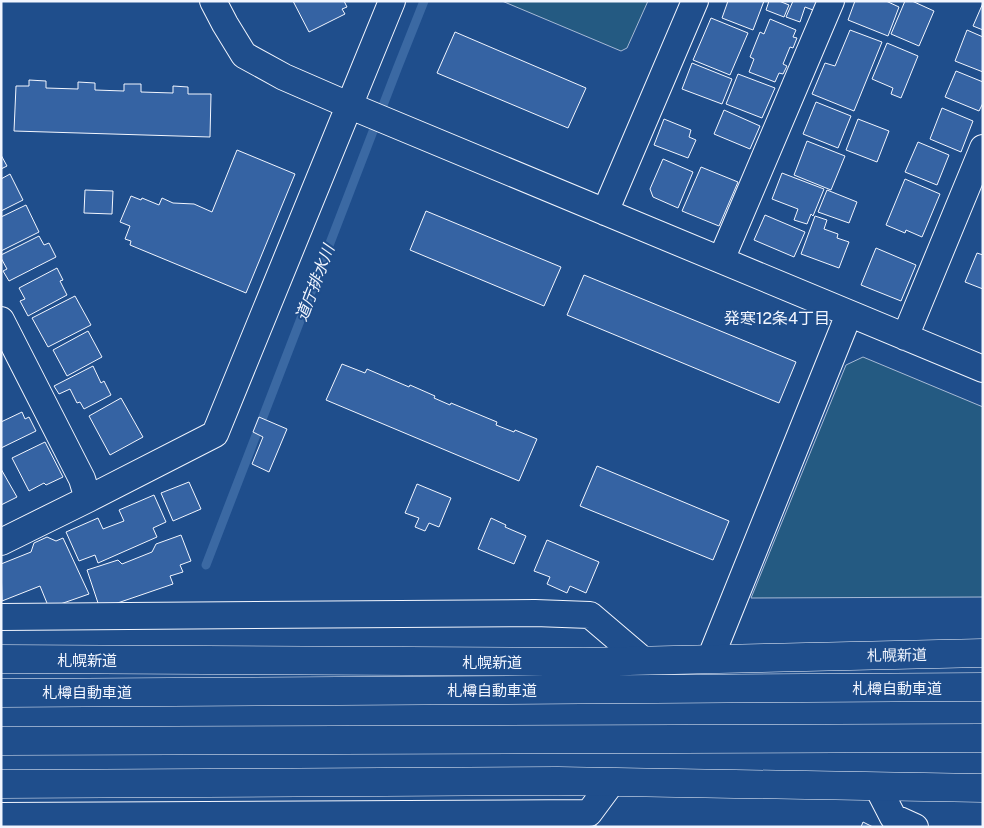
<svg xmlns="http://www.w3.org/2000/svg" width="984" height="828" font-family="'Public Sans','Noto Sans JP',sans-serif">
  <rect width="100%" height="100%" fill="#1f4e8c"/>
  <!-- green -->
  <path fill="#245a82" stroke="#a8bbd7" d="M 502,1 L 648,1 L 627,48 L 621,51 Z
    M 863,357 L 983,407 L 983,597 L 751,598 L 846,365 Z"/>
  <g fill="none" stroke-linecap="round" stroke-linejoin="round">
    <!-- stream -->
    <path stroke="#3b69a3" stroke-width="9" d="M 206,565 L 397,69 L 424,1"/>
  </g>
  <!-- building -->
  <path fill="#3563a3" stroke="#f2f6ff" d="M 293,1 L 344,1 L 347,7 L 342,9 L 345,14 L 309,32 Z
    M 728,1 L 764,1 L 753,30 L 722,18 Z
    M 769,1 L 779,1 L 789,5 L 784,17 L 766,10 Z
    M 793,1 L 817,1 L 813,10 L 805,7 L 800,22 L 786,17 Z
    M 855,1 L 886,1 L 899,7 L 888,36 L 848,20 Z
    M 905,1 L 912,1 L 934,11 L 919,46 L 891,34 Z
    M 983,3 L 983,30 L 973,26 Z
    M 711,18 L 748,33 L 730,75 L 693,60 Z
    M 770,19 L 796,30 L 793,37 L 797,38 L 793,48 L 790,47 L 783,64 L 787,66 L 783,74 L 779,73 L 775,82 L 749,72 L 754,59 L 750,57 L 760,32 L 764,34 Z
    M 850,30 L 882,42 L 854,111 L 812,94 L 825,63 L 835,66 Z
    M 967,30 L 983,37 L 983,72 L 955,61 Z
    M 455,32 L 586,88 L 568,128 L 437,73 Z
    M 887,43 L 918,56 L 901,98 L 891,94 L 893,88 L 872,79 Z
    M 692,63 L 732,79 L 722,104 L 682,89 Z
    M 956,71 L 983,82 L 983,103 L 979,111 L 945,97 Z
    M 738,74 L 775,88 L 762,118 L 726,104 Z
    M 29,80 L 46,81 L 46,88 L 78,89 L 78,82 L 95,83 L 95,90 L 124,91 L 124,84 L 141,84 L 141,92 L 173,93 L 173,86 L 188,87 L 188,94 L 211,94 L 210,137 L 14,131 L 16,86 L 29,86 Z
    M 816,102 L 851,116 L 838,148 L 803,134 Z
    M 942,108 L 973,121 L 961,152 L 930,139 Z
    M 724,110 L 760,126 L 750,149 L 714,134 Z
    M 664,119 L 691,130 L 689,137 L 696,140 L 688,158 L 654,145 Z
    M 858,119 L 889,131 L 877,162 L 846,150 Z
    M 807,141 L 845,156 L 831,190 L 794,175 Z
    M 918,142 L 949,155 L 937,185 L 905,172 Z
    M 237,150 L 295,174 L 246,293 L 130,245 L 131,241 L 125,239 L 130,226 L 120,222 L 131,196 L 141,200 L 142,198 L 159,205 L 162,198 L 173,203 L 194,204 L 212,212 Z
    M 1,155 L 7,166 L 1,169 Z
    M 663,159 L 693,172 L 678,208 L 653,197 L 650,189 Z
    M 701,167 L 738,182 L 719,226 L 682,211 Z
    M 782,173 L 824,189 L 813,216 L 811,214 L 807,224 L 794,220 L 798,209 L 772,199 Z
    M 10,174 L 23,200 L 1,211 L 1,179 Z
    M 905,179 L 940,194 L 922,237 L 906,230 L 905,233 L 886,225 Z
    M 85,190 L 113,191 L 112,214 L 84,213 Z
    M 827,190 L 857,202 L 849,223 L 818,212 Z
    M 26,205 L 39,232 L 1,251 L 1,217 Z
    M 426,211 L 561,267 L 544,306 L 410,250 Z
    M 765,215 L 805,232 L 794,257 L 754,240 Z
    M 815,216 L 827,220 L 824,229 L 838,234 L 837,238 L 849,242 L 839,268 L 801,254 Z
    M 39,236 L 44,245 L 49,243 L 56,257 L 9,281 L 3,271 L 7,269 L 1,258 L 1,255 Z
    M 876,248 L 916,265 L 901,301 L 861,285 Z
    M 977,253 L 983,255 L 983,289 L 965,282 Z
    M 57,268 L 63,280 L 60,281 L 67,295 L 28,316 L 20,301 L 25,299 L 19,288 Z
    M 584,275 L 796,362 L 779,403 L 567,315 Z
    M 75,296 L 91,325 L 48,347 L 32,318 Z
    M 88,331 L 102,357 L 67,376 L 53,350 Z
    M 342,364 L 365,373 L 367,369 L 409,387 L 410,385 L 435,396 L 434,398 L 450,405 L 451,403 L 497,422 L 496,425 L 514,432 L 515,430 L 537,439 L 519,481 L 326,400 Z
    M 93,366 L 101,383 L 104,381 L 111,395 L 84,409 L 80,402 L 77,403 L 70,389 L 59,394 L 54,386 Z
    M 121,398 L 143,437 L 110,455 L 89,416 Z
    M 22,412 L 25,419 L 29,417 L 36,431 L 1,448 L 1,422 Z
    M 259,417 L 287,429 L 269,472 L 252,464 L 263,437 L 253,432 Z
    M 45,442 L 63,477 L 46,485 L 44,483 L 29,491 L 12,458 Z
    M 597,466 L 729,521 L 713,560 L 580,506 Z
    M 1,469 L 17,497 L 1,505 Z
    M 189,482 L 201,509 L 173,521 L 161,493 Z
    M 417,484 L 451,498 L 439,527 L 429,523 L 425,531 L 415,527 L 419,518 L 405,513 Z
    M 154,495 L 166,522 L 153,528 L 157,537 L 98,563 L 95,555 L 79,561 L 66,532 L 98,518 L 103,529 L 124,521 L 119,510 Z
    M 491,518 L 506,525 L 505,527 L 526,536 L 514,564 L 478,549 Z
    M 181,535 L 191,561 L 180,565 L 183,572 L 170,576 L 173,584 L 100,609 L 87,570 L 118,560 L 122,564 L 152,552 L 156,544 Z
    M 47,537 L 56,541 L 63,538 L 89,594 L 49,608 L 40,586 L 2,601 L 1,564 L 31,552 L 34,543 Z
    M 547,540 L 599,562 L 586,593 L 570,586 L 567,593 L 547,584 L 550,577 L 534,571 Z
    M 863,822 L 873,827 L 861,827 Z
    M 521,824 L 596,825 L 596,827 L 521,827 Z"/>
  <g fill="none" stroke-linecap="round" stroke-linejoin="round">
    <!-- street casing -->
    <g stroke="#f2f6ff" stroke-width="28">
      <path id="street" d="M 213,1 L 225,24 L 244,55 L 284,77 L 360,110 L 983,369
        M 605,212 L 695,1
        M 721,260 L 831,1
        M 1,320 L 82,479 L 88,499
        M 905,337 L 983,148
        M 1,542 L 88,499 L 215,434 L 392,1
        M 1,617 L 535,613 L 590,615 L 644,661
        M 710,659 L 849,314
        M 877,786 L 893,817 L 915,827
        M 1,816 L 589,813 L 612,782"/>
    </g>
    <!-- highway casing -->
    <g stroke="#f2f6ff" stroke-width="29">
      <path id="highway" d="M 1,659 L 584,662 L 983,653
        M 1,693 L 983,687
        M 1,741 L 983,738
        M 1,784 L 558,781 L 983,788"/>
    </g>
    <!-- street -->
    <use href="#street" stroke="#1f4e8c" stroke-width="26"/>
    <!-- highway -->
    <use href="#highway" stroke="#1f4e8c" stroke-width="28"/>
  </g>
  <g text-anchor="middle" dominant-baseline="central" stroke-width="4" stroke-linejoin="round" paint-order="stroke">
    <!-- street labels -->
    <g font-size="15" fill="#f2f6ff" stroke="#1f4e8c">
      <text transform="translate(897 655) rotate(-1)">札幌新道</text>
      <text x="87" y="660">札幌新道</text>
      <text x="492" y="662">札幌新道</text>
      <text x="897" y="688">札樽自動車道</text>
      <text x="492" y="690">札樽自動車道</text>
      <text x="87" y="692">札樽自動車道</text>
    </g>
    <!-- water labels -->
    <g font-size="16" font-style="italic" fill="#f2f6ff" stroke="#1f4e8c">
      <text transform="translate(315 283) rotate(-69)">道庁排水川</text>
    </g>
    <!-- neighbourhood labels -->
    <g font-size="16" fill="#f2f6ff" stroke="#1f4e8c">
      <text x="777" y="318">発寒12条4丁目</text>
    </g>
  </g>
  <!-- border -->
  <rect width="984" height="828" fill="none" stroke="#f2f6ff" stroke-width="5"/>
</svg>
